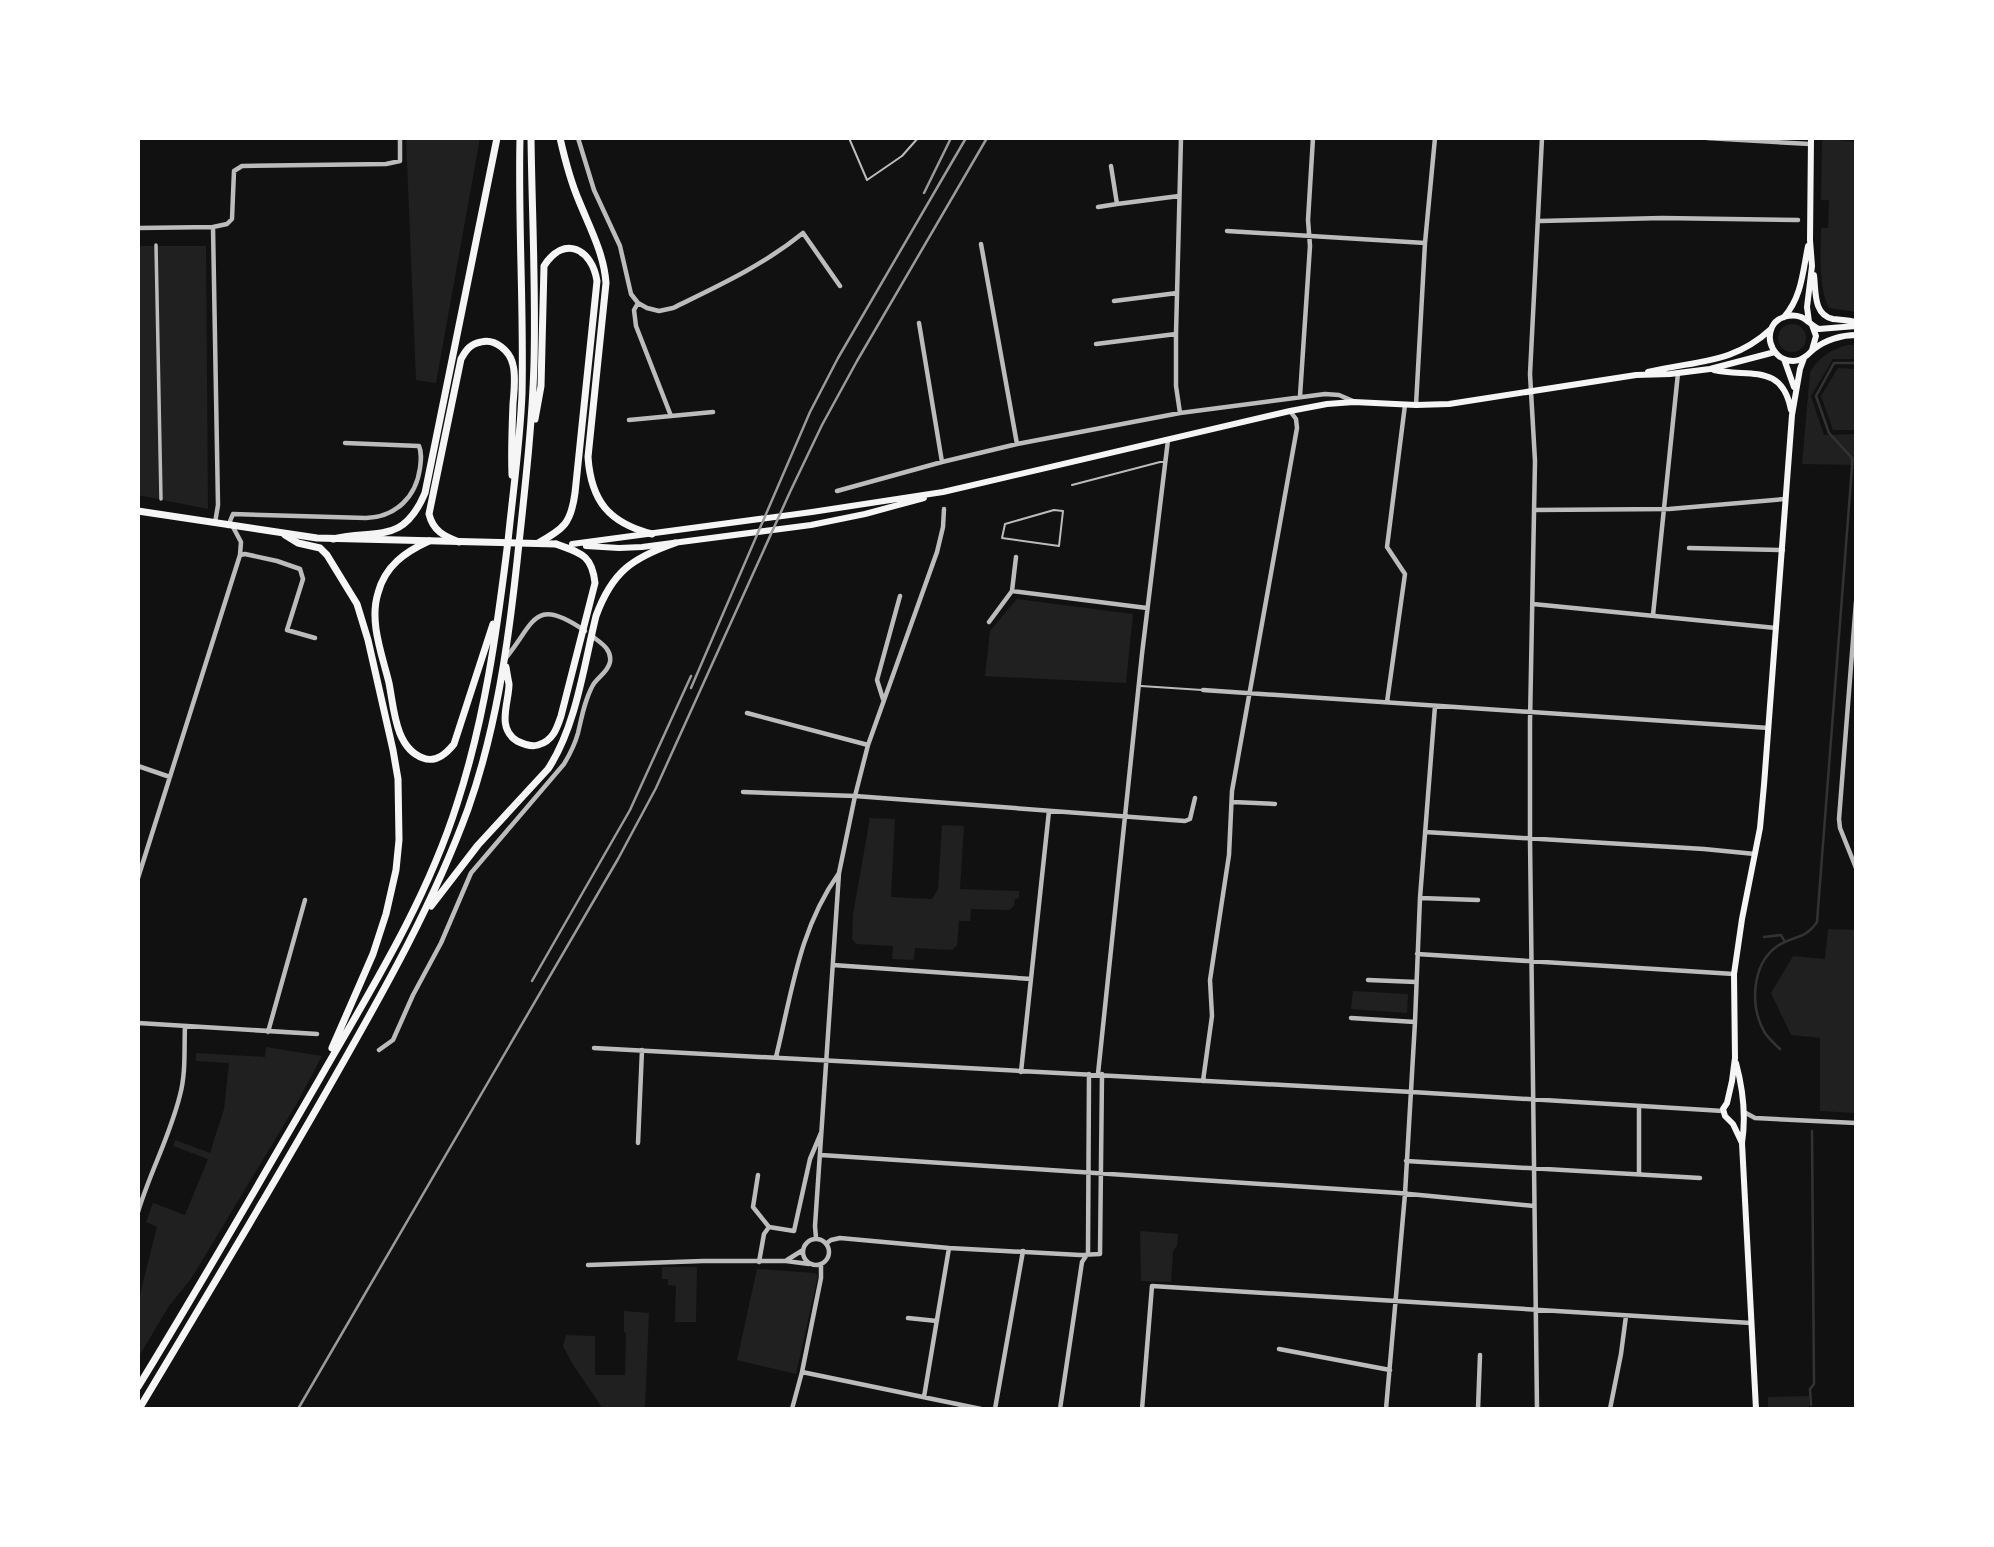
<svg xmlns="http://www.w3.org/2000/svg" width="1994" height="1547" font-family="Mulish,sans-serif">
  <rect width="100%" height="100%" fill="#111"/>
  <!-- green -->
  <path fill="#202020" d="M 406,138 L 480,138 L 436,383 L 416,380 Z
    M 1822,138 L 1856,142 L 1856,312 L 1829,308 C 1818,288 1821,252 1821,228 L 1828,228 L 1829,200 L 1821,200 Z
    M 138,246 L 206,246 L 208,509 L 138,495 Z
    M1778 338a14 14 0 1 1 28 0a14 14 0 1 1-28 0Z
    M 1847,345 L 1856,345 L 1856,359 L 1833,359 L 1811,396 L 1824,435 L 1856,434 L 1855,465 L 1802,464 L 1810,372 C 1819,357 1831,350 1847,345 Z
    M 1838,368 L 1856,369 L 1856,430 L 1833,430 L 1821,396 Z
    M 1017,599 L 1133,614 L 1126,683 L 985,676 L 990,631 Z
    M 870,818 L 895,819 L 891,897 L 932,899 L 938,889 L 942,825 L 964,826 L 960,889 L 1019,891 L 1019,898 L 1015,899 L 1014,906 L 1009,910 L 971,909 L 970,921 L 959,921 L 957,945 L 952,950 L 915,948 L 914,960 L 892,959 L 893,946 L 856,944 L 852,939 L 853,914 Z
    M 1828,929 L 1856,930 L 1856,1113 L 1820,1111 L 1820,1038 L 1791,1035 L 1771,993 L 1793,956 L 1825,959 Z
    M 1353,991 L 1408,994 L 1407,1013 L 1351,1009 Z
    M 266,1047 L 322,1056 L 297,1103 L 191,1279 L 169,1306 L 138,1358 L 138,1294 L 140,1294 L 157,1227 L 146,1222 L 153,1203 L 185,1215 L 208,1159 L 173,1146 L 175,1140 L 210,1153 L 224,1109 L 229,1063 L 196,1061 L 196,1053 L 265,1057 Z
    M 1140,1231 L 1178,1234 L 1177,1246 L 1173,1251 L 1171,1282 L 1141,1281 Z
    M 662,1267 L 697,1267 L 696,1322 L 675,1322 L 676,1286 L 668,1285 L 668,1279 L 662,1279 Z
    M 757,1269 L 815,1273 L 818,1276 L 796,1374 L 737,1360 Z
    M 624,1311 L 649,1313 L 645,1408 L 603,1409 L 572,1363 L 563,1346 L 566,1335 L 595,1336 L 595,1375 L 625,1375 L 626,1333 L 624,1332 Z
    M 1809,1396 L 1809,1409 L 1768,1409 L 1768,1397 Z"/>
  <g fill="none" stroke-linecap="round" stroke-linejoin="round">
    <!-- stream -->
    <path stroke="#333" stroke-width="2.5" d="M 1764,937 L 1781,935 L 1785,942
      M 1780,1049 C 1775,1044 1769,1039 1765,1033 C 1750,1008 1751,966 1776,947 C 1792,935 1804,941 1817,922 L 1852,467 L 1852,458 L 1829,433 L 1816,396 L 1834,363 L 1856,363
      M 1811,1405 L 1810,1389 L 1814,1384 L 1812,1131"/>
    <!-- service -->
    <path stroke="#bcbcbc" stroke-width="2" d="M 849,138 L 867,180 L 902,156 L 918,138
      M 1072,485 L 1160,462 L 1165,462
      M 1054,510 L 1063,511 L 1059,546 L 1002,538 L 1005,524 Z
      M 1141,686 L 1202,690"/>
    <!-- pedestrian -->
    <path stroke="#bcbcbc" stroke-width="3.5" d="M 156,245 L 161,499"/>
    <!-- minor -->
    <path stroke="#bcbcbc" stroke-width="4.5" d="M 578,138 L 594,190 L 620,246 L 631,294 L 638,303 L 647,308 L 659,311 L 673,308 C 720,285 762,266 803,233 L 840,286
      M 1707,138 L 1810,144
      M 1111,166 L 1117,204 L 1179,196
      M 1098,207 L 1117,204
      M 1540,221 L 1662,218 L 1798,220
      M 213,227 L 227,224 L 232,219 L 234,171 L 242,166 L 386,164 L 400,161 L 400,138
      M 138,228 L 213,227 L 218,505 L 215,523
      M 1227,231 L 1425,243
      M 981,244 L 1017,444
      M 1114,301 L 1177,293
      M 638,303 L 634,310 L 636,326 L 671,416
      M 919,323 L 942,462
      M 1096,344 L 1176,334
      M 1300,396 L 1310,246 L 1308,220 L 1313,138
      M 1416,405 L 1425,243 L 1435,138
      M 1180,413 L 1176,386 L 1176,334 L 1181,138
      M 629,420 L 713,412
      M 837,491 L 942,462 L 1017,444 L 1180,413 L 1325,394 L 1339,395 L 1353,401
      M 1535,510 L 1669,509 L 1785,499
      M 228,526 L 233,514 L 366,518 C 396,517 416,497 420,468 C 421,460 422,453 419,446 L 345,443
      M 1689,548 L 1783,550
      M 240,555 L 245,554 L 277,561 L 300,569 L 303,579 L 287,630 L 315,638
      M 1012,591 L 1016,557
      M 1856,602 L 1839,819 L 1840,828 L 1856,868
      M 1533,604 L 1776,628
      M 1653,615 L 1678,373
      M 989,622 L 1012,591 L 1147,608
      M 505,659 C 535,623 533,595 585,631
      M 1203,690 L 1769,728
      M 883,699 L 877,680 L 900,596
      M 1387,702 L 1405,574 L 1387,547 L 1405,405
      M 747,713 L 868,745
      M 138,766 L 170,777
      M 743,792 L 855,796 L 1185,821 L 1190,819 L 1195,798
      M 1233,802 L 1275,804
      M 1425,832 L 1704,849 L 1755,854
      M 138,878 L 240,555 L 241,542 L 233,527
      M 1420,898 L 1478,900
      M 1417,954 L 1734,974
      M 833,965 L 1031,979
      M 1368,980 L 1416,982
      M 1351,1018 L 1415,1022
      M 138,1023 L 317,1034
      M 268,1032 L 305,900
      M 594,1048 L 1412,1092 L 1723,1111
      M 379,1050 L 393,1040 L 413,995 L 441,943 L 471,873 L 564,764 C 570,754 575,744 578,733 C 582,716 585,699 593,685 C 598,677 608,672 610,662 C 612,649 601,643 592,636
      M 776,1057 C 792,992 799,929 839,873
      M 1021,1072 L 1049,811
      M 1098,1074 L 1142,654 L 1168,440
      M 1203,1081 L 1212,1016 L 1210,980 L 1229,855 L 1232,791 L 1297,428 L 1296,419 L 1290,411
      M 1744,1112 L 1755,1118 L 1856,1123
      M 638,1143 L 642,1050
      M 821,1155 L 1399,1193 L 1534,1206
      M 1406,1161 L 1700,1178
      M 1639,1174 L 1639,1106
      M 758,1175 L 753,1207 L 769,1227
      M 138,1212 C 150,1172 170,1136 180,1095 C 186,1073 184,1049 185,1026
      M 816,1238 L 815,1226 L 839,873 L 855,796 L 868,745 L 937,552 L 943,527 L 944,509
      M803 1252a13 13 0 1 1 26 0a13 13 0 1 1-26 0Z
      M 827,1243 L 831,1240 L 840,1238 L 949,1248 L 1080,1255 L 1100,1254 L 1102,1074
      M 787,1260 L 803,1250
      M 759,1262 L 764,1234 L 769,1227 L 794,1231 L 810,1159 L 821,1133
      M 588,1265 L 703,1261 L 786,1261 L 809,1264
      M 908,1318 L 937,1321
      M 1279,1349 L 1390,1370
      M 802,1372 L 981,1409
      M 924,1397 L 949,1248
      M 792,1409 L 802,1372 L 821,1278 L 821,1265
      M 995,1409 L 1023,1251
      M 1060,1409 L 1082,1262 L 1088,1253 L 1089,1074
      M 1142,1409 L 1152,1286 L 1751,1323
      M 1386,1409 L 1405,1194 L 1415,1022 L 1420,898 L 1435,706
      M 1478,1409 L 1480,1355
      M 1537,1409 L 1530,839 L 1530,722 L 1535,461 L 1530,374 L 1542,138
      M 1610,1409 L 1621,1354 L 1626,1316"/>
    <!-- secondary -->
    <path stroke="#f5f5f5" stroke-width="6" d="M 1814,275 C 1816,291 1813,315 1833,319 C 1841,320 1848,320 1856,322
      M 1784,317 C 1802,297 1803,270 1808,246
      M 1809,322 L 1807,307 L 1812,266 L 1810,240 L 1811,138
      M 1812,325 L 1816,336 L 1812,350
      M 1856,326 L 1819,329 C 1812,326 1808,320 1801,317 C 1791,313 1777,317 1772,327 C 1769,334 1769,342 1773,349 C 1780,361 1795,365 1806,356 C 1809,354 1811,351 1814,349 C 1825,340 1842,335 1856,335
      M 1784,359 L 1794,387
      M 1714,370 C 1748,378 1782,362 1791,410
      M 1648,372 C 1696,360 1732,365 1771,329
      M 572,544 L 812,512 L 943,492 L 1290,411 L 1327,404 L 1354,402 L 1416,405 L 1449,404 L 1636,375 L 1670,374 L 1710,369 L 1775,352
      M 586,546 L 619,548 L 642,547 L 811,525 L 865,514 L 924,498
      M 1736,1063 C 1743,1089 1746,1117 1742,1143 L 1756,1409
      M 1742,1143 L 1733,1124 L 1725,1116 L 1723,1109 L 1727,1103 L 1732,1081 L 1735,1058 L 1734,974 L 1742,919 L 1760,828 L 1764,785 L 1792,415 L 1800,369 L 1804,358"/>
    <!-- primary -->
    <path stroke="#f5f5f5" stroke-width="7" d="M 138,511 L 317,538 L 556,544"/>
    <!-- trunk -->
    <path stroke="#f5f5f5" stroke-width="7" d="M 560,138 C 565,160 570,180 579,201 C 590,228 604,254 606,283 L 588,457 C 591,501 609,523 652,534
      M 535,419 L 541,386 L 544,266 C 564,234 592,249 597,281 L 575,493 C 571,523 564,529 538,543
      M 285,535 L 298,543 L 320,548 L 327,555 L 357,604 L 368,640 L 393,750 L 398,779 L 399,840 L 396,870 L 386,914 L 373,954 L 332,1048
      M 333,539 C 377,529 403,545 425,493 L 497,138
      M 429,541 C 405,552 385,566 378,593 C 369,622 382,654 389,683 C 394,708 395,748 423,758 C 436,763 446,754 454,744 L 493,624
      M 459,542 C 444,536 433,531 429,514 L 461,359 C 466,350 470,344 481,342 C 495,338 510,351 513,365 C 516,377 514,391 513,404 C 512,428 511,451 512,475
      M 506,667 C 507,673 508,679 509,684 C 509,703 496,728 517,741 C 523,744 531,747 538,745 C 553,741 557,728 561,716 L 595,583 C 592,554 580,553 556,544
      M 431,906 L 478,845 L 548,769 C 576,727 584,665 596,616 C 612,572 632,558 675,543
      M 138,1387 C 200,1286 259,1183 319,1080 C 370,991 426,902 457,804 C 485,718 497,630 508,541 C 513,492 520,443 522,394 C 524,309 518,223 520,138
      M 139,1409 C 206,1297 273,1186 337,1073 C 386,987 434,902 468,809 C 496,730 508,645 517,562 C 524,496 532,430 534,364 C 536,289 532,213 531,138"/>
    <!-- rail -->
    <path stroke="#9a9a9a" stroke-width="2.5" d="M 924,193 L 951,138
      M 691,688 L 810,412 L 838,358 L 966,138
      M 532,981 L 630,810 L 691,676
      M 298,1409 L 618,859 L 656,788 L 790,492 L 822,425 L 857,361 L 987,138"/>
  </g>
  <!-- border -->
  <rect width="1994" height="1547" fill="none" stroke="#ffffff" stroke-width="280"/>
</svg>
